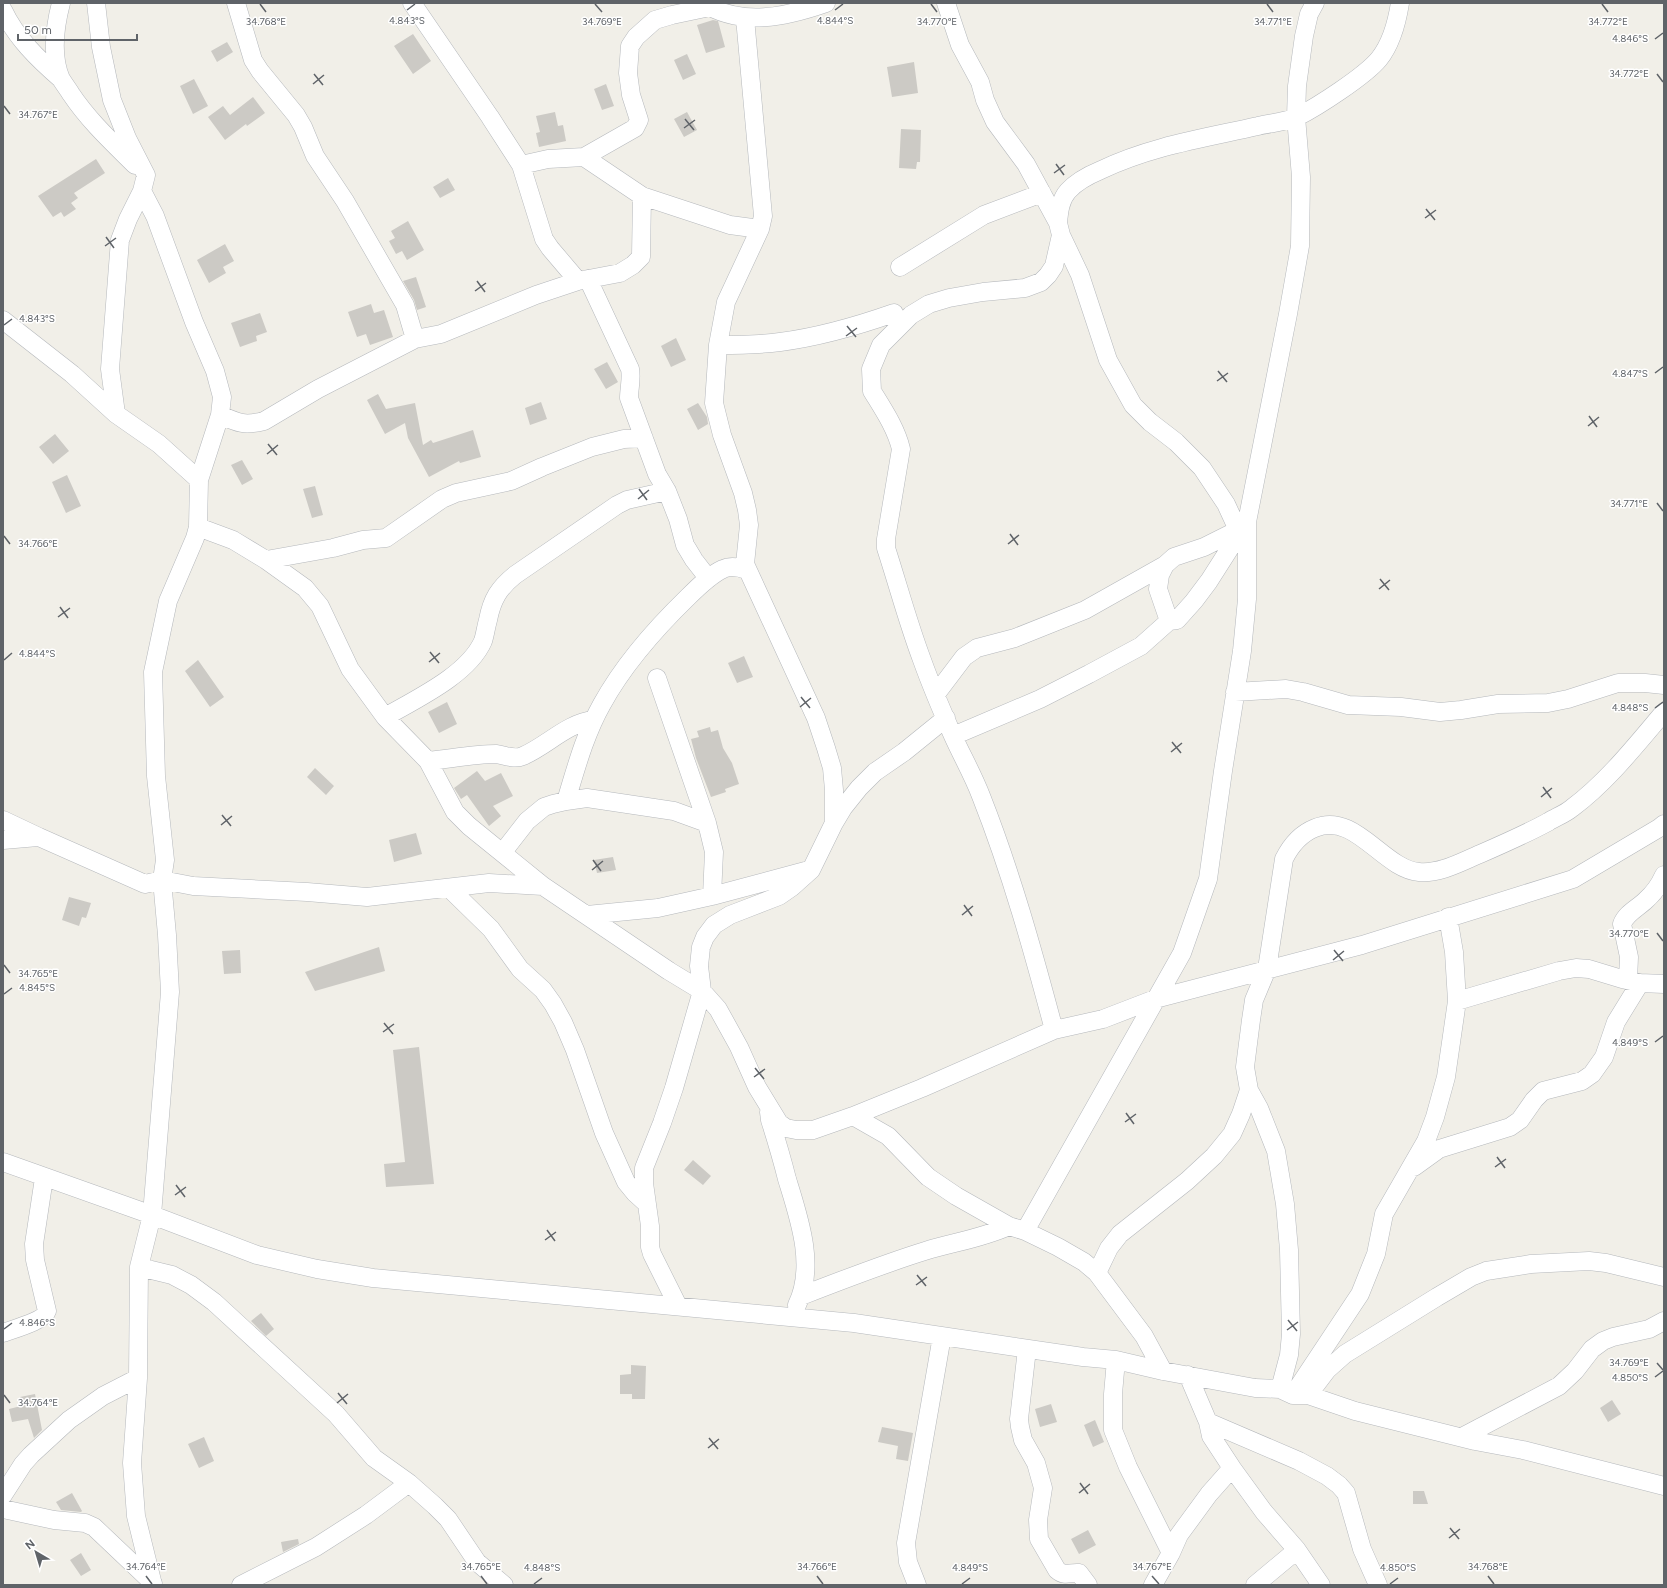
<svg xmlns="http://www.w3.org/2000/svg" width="1667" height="1588" viewBox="0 0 1667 1588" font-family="Figtree,sans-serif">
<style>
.building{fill:#cccac5}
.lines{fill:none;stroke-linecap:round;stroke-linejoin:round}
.street-casing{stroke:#b5b8bc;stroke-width:19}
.street{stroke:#fff;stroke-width:18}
.ticks{fill:none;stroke:#5f6368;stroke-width:1.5}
.ticks-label{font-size:10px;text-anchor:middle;fill:#5f6368;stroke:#fff;stroke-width:3;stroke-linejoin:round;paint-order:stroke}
</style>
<rect width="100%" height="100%" fill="#f1efe8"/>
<path class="building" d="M713 20 718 21 725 47 706 53 697 25Z
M413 34 431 61 413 74 394 46Z
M227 42 233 52 217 62 211 51Z
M687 54 696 74 683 80 674 60Z
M914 62 918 93 892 97 887 67Z
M194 79 208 106 193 114 180 86Z
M606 84 614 106 602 110 594 89Z
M253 97 265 113 247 126 246 124 225 140 208 117 223 106 230 115Z
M555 112 558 126 563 125 566 141 539 147 536 133 540 132 536 116Z
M687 112 697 130 684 137 674 119Z
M901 129 921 130 920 162H917L916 169 899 168Z
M96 159 105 173 74 193 78 198 71 203 76 209 64 217 61 212 53 217 38 196Z
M448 178 455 190 440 198 433 187Z
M408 221 424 250 407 260 402 251 396 254 389 241 395 238 391 231Z
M225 244 234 261 223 267 226 273 209 283 197 260Z
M416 277 426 307 417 310 414 300 403 281Z
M371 304 374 313 384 310 393 337 370 345 366 334 357 337 348 312Z
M260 313 267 332 256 336 257 341 240 347 231 323Z
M676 338 686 360 671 367 661 346Z
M607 362 618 382 606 389 594 369Z
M378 394 386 409 415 403 423 445 431 440 433 443 473 430 481 457 460 463 459 461 429 477 408 438 405 423 385 434 367 400Z
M541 402 547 419 530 425 525 408Z
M698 403 707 417 708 424 698 430 687 409Z
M55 434 69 451 53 464 39 447Z
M242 460 253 479 242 485 231 465Z
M67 475 81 506 66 513 52 482Z
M315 486 323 515 312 518 303 489Z
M744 656 753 677 737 683 728 663Z
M198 660 224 697 210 707 185 671Z
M447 702 457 724 439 733 428 712Z
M710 727 711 732 718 730 723 748 732 763 739 784 725 789 726 792 711 797 696 758 691 739 699 737 697 731Z
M315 768 334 786 326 795 307 777Z
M477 771 485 781 501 773 513 796 493 806 501 816 489 826 467 795 461 799 454 788Z
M416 833 422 854 394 862 389 840Z
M613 857 616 870 597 873 594 860Z
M69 897 91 903 86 918 82 917 79 926 62 920Z
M379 947 385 971 315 991 305 972Z
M240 950 241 973 224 974 222 951Z
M419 1047 434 1184 386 1187 384 1164 405 1162 393 1050Z
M693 1160 711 1176 703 1185 684 1170Z
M261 1313 274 1329 266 1336 251 1321Z
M631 1365 646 1366 645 1399H632V1394H620V1375L631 1374Z
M35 1394 42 1430 34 1438 28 1419 12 1422 9 1409 21 1406 20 1397Z
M1612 1400 1621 1414 1608 1422 1600 1408Z
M1051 1404 1057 1422 1040 1427 1035 1409Z
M1095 1420 1104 1442 1093 1447 1084 1425Z
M882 1427 913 1433 908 1461 896 1459 898 1446 878 1442Z
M204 1437 214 1461 199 1468 188 1444Z
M1413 1491H1424L1428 1504H1413Z
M72 1493 82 1511 81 1512 61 1510 56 1502Z
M1088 1530 1096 1545 1079 1554 1071 1539Z
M298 1539 299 1544 283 1552 281 1542Z
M81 1553 91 1570 81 1576 70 1560Z"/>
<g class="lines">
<g class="street-casing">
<path id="street" d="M61 3C55 26 51 56 61 79 64 84 68 89 71 94 89 121 113 143 135 165
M96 3 101 47 112 100 127 138 146 175 142 191 155 216 194 322 215 371 222 397 220 415 199 480 198 527 195 538 168 601 153 672 156 776 165 860 162 880 167 935 170 992 152 1215 139 1267 138 1378 132 1463 136 1516 153 1585
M236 3 253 60 260 71 296 115 303 127 315 156 345 201 405 305 415 339
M412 3 490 117 521 165 544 239 550 248 578 281
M703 3C741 27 786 17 826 3
M946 3 960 45 980 82 985 100 995 122 1026 164 1058 223 1061 235 1054 266 1048 275 1041 282 1025 288 983 292 949 298 929 304 911 315 881 345 871 369 872 391C883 409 896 428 901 449L886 539V548C898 585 908 623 922 660 931 685 942 711 953 736 962 756 973 775 981 796 1011 872 1033 951 1054 1030
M3 10C16 38 39 60 61 79
M745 18 763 216 760 229 726 302 718 345 714 403 722 435 743 493 747 510 749 525 745 564 816 718 826 748 832 768 834 790V823
M584 157 635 128 639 120 631 95 628 73 630 46 636 37 655 20 672 15 710 7
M521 165 548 159 584 157 642 196 730 225 760 229
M1058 223C1059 212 1060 200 1068 191 1076 182 1089 175 1101 170 1151 146 1205 138 1258 126 1270 123 1285 122 1297 117 1317 107 1365 76 1379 59 1391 44 1397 22 1400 3
M1061 235 1080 275 1108 360 1133 405 1150 422 1176 442 1202 468 1226 504 1238 530
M900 267 984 215 1042 193
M588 279 630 369C632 378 629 389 629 398L657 474 667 491 678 519 685 545 694 560 708 578
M3 320 72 374 116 414 159 444 199 480
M718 345C739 345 759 345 780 342 819 337 857 326 894 313
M116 414 110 369 120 240 128 219 142 191
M220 415C238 423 244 426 264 421L318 389 415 339 441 334 536 295 578 281 620 273 633 265 641 257 642 196
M198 527 233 540 266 560 305 588 320 606 350 669 385 717 428 761 455 812 469 826 543 886 669 971 702 991 718 1009 739 1047 757 1087 779 1123 786 1128 796 1130H813L853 1116 888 1136 928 1177 956 1196 1009 1226 1025 1231 1058 1247 1084 1262 1097 1273 1144 1336 1163 1371
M266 560 333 548 363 540 386 538 442 499 456 493 511 481 542 467 592 447 624 439 644 438
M1169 621 1158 589 1160 575 1165 565 1174 557 1204 547 1238 530 1240 534
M657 678 707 823 714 852 712 896
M1235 692 1286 689 1303 692 1348 705 1401 707 1440 712 1461 710 1498 704 1548 703 1568 699 1618 683H1645L1664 685
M936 694 964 657 977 648 1015 638 1085 610 1165 565
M385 717C416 699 468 675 483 641 485 635 486 627 488 620 492 599 499 588 515 575L617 505 627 500 667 491
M953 736 1040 699 1089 674 1141 646 1169 621 1177 620 1194 601 1209 581 1246 523
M428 761C450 759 474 754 496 754 505 755 514 760 523 756 548 745 567 723 594 720
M566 801C576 768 585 734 602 704 624 664 655 629 688 597 698 587 710 575 723 569 731 565 739 567 747 570
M3 820 39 837 145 884 162 880 193 886 307 892 367 897 489 883 543 886
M3 840 38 837
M505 854 506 848 527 821 544 807 553 804 566 801 587 798 674 811 707 823
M449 888 491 929 520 969 543 990 553 1004 563 1022 575 1050 604 1133 626 1182 635 1193 646 1203
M587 915 658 908 712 896 809 870
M1628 980 1629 957 1622 924C1626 913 1638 908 1646 900 1654 893 1660 884 1664 875
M1457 1001 1559 971 1576 968 1589 969 1622 979 1640 983 1664 984
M1249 1090 1259 1108 1276 1151 1285 1204 1289 1250 1291 1334 1289 1355 1280 1389
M769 1112 770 1120C776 1139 782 1159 787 1179 799 1218 816 1266 797 1305
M853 1116 922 1088 1054 1030 1103 1019 1155 999 1362 945 1573 879 1659 828 1664 824
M3 1162 152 1215 257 1255 317 1269 373 1278 854 1323 1083 1357 1116 1360 1163 1371 1255 1388 1280 1389 1293 1395H1308L1355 1411 1475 1441 1523 1450 1664 1486
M1414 1167 1439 1149 1510 1127 1520 1120 1534 1100 1543 1091 1582 1081 1592 1074 1604 1057 1616 1022 1640 983
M1025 1231 1182 953 1208 879 1223 771 1242 651 1247 599V522L1288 314 1300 246 1301 177 1296 117 1297 86 1304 36 1309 14 1315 3
M139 1267 172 1275 191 1285 214 1302 336 1414 374 1458 409 1483 435 1506 448 1519 477 1562 504 1585
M1097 1273 1109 1248 1120 1234 1187 1181 1214 1156 1232 1134 1241 1114 1249 1090 1245 1067 1251 1020 1254 1000 1267 969 1284 859C1291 845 1300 834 1315 828 1355 811 1383 869 1419 872 1440 874 1461 862 1480 854 1503 844 1526 834 1548 822 1556 817 1565 814 1572 808 1607 782 1636 745 1664 712
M801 1296C842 1280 883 1264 925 1251 954 1242 980 1239 1009 1226
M678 1306 652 1254 650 1247V1226L644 1183V1168L662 1123 674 1088 702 991 699 966 701 947 705 937 714 925 730 915 779 896 792 887 811 870 834 823 843 808 859 788 875 772 904 752 946 718
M3 1333C13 1329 44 1321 47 1311L35 1260 34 1244 44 1178
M1027 1349 1019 1419 1020 1427 1023 1440 1036 1463 1043 1488 1038 1520 1039 1539 1057 1570C1065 1577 1070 1572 1079 1573L1088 1585
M1116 1360 1113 1394V1430L1128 1467 1171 1553
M1293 1395 1360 1294 1376 1254 1384 1214 1426 1141 1435 1117 1446 1077 1457 1001 1454 952 1448 917
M1308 1395 1327 1370 1345 1354 1437 1297 1471 1277 1486 1271 1531 1264 1589 1261 1606 1263 1664 1277
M1208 1422 1299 1461 1327 1476 1339 1485 1346 1493 1362 1549 1378 1585
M1462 1437 1559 1386 1575 1371 1592 1349 1603 1341 1613 1337 1649 1329 1664 1321
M1232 1468 1264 1512 1297 1550 1321 1585
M3 1495 23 1464 31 1455 69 1420 103 1396 138 1378
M3 1509 54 1520 85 1523 94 1527 153 1583
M241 1585 316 1547 366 1515 409 1483
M917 1585 908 1562 906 1543 942 1336
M1153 1585 1171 1553 1179 1535 1209 1494 1232 1468 1211 1436 1208 1422 1188 1375
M1255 1585 1297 1550"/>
</g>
<use href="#street" class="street"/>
</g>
<path class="ticks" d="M260 4 266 12M595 4 602 12M931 4 937 12M1267 4 1273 12M1602 4 1608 12M407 10 415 4M835 10 843 4M1655 39 1663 33M314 74 323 85M1657 74 1663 82M313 84 324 75M4 106 10 114M685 119 694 130M684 128 695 120M1056 164 1064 175M1054 173 1065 165M1426 209 1435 220M1425 218 1436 210M106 237 114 248M105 246 116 238M477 281 485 292M475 291 486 283M4 325 12 319M847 326 856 337M846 336 857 328M1218 371 1227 382M1655 373 1663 367M1217 381 1228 373M1589 416 1597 427M1588 426 1599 417M268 444 277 455M267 454 278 445M639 489 647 500M638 499 649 490M1657 503 1663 511M1010 534 1018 545M4 536 10 544M1008 544 1019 535M1380 579 1389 590M1379 589 1390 580M60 607 68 618M58 617 70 608M430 652 439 663M4 660 12 653M429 662 440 653M801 697 810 708M800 707 811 698M1655 708 1663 702M1172 742 1181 753M1171 752 1182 743M1543 787 1551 798M1541 797 1552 788M222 815 231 826M221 825 232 816M593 860 601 871M592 870 603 861M964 905 972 916M962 915 973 906M1657 933 1663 941M1334 950 1343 961M1333 960 1344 951M4 965 10 973M4 994 12 988M384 1023 393 1034M383 1032 394 1024M1655 1042 1663 1036M755 1068 764 1079M754 1077 765 1069M1126 1113 1134 1124M1125 1122 1136 1114M1497 1157 1505 1168M1495 1167 1506 1159M176 1185 185 1197M175 1195 186 1187M547 1230 555 1241M545 1240 556 1232M917 1275 926 1286M916 1285 927 1277M1288 1320 1297 1331M4 1329 12 1323M1287 1330 1298 1322M1657 1363 1663 1370M1655 1377 1663 1371M338 1393 347 1404M4 1395 10 1403M337 1403 348 1394M709 1438 718 1449M708 1448 719 1439M1080 1483 1088 1494M1079 1493 1090 1484M1450 1528 1459 1539M1449 1538 1460 1529M146 1576 152 1584M481 1576 487 1584M817 1576 823 1584M1152 1576 1159 1584M1488 1576 1494 1584M534 1584 542 1578M962 1584 970 1578M1390 1584 1398 1578"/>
<g class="ticks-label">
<text x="407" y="24">4.843°S</text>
<text x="835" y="24">4.844°S</text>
<text x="266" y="25">34.768°E</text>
<text x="602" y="25">34.769°E</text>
<text x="937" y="25">34.770°E</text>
<text x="1273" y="25">34.771°E</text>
<text x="1608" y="25">34.772°E</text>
<text x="1630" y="42">4.846°S</text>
<text x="1629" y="77">34.772°E</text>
<text x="38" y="118">34.767°E</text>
<text x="37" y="322">4.843°S</text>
<text x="1630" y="377">4.847°S</text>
<text x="1629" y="507">34.771°E</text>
<text x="38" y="547">34.766°E</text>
<text x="37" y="657">4.844°S</text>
<text x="1630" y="711">4.848°S</text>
<text x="1629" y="937">34.770°E</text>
<text x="38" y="977">34.765°E</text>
<text x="37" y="991">4.845°S</text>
<text x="1630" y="1046">4.849°S</text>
<text x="37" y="1326">4.846°S</text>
<text x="1629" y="1366">34.769°E</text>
<text x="1630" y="1381">4.850°S</text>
<text x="38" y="1406">34.764°E</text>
<text x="146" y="1570">34.764°E</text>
<text x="481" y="1570">34.765°E</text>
<text x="817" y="1570">34.766°E</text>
<text x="1152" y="1570">34.767°E</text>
<text x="1488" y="1570">34.768°E</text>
<text x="542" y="1571">4.848°S</text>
<text x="970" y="1571">4.849°S</text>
<text x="1398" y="1571">4.850°S</text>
</g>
<rect width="1667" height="1588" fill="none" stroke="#5f6368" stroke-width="8"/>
<g transform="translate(36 1552) rotate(322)" stroke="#ffffff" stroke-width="3" paint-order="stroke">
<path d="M0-3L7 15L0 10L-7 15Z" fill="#5f6368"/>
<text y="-6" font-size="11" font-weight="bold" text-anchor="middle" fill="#5f6368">N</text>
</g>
<path d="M18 34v6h119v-6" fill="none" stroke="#5f6368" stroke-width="2"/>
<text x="24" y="34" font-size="12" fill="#5f6368" stroke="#ffffff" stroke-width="3" paint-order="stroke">50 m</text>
</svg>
